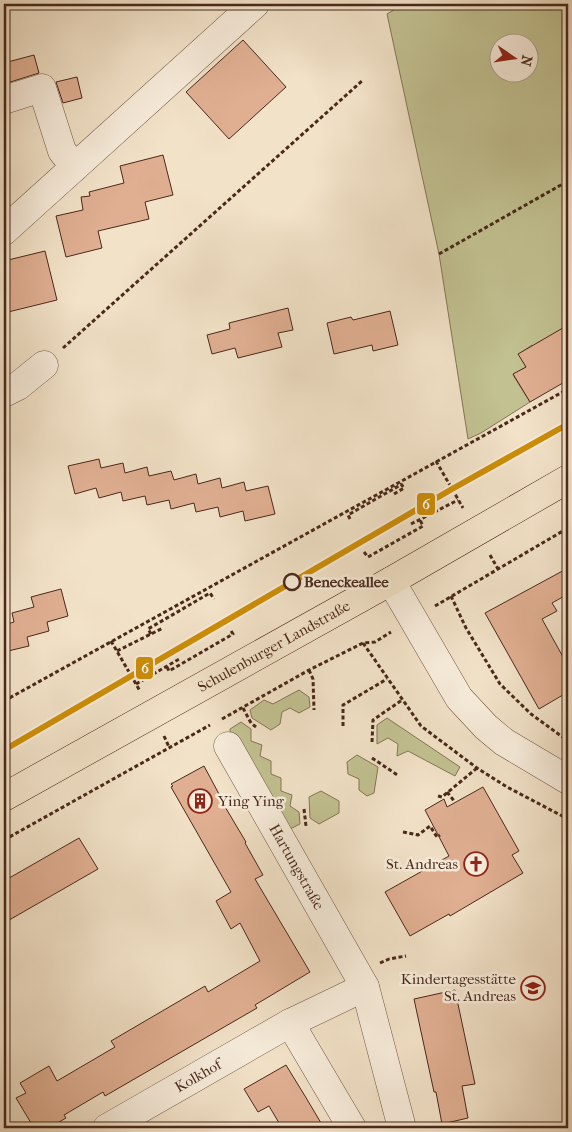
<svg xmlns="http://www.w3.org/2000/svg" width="572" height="1132" viewBox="0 0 572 1132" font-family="'IM FELL French Canon',serif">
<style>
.green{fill:#c2c191;stroke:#867556;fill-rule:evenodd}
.building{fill:#e0af92;stroke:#49291a}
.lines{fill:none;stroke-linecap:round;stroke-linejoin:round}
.minor-casing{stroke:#735746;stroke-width:29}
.major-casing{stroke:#49291a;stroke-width:29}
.path{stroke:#49291a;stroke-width:3;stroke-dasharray:4 2.5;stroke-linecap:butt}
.minor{stroke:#f7ecdb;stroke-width:28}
.major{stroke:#f2e2c8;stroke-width:28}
.tram-1-casing{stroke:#f7ecdb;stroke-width:10}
.tram-1{stroke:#cd8e06;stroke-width:6}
.stop-dot{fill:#f7ecdb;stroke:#49291a;stroke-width:2.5}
.labels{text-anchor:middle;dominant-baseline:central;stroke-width:5;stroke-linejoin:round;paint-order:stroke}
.stop-label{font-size:15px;font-weight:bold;fill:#49291a;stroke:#f7ecdb;text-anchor:start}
.street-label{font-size:15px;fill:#49291a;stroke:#f7ecdb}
.poi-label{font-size:15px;fill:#49291a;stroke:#f7ecdb;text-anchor:end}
.line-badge{stroke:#f7ecdb;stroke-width:2}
.badge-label{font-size:14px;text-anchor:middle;font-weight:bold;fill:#fff}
</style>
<rect width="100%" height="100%" fill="#f2e2c8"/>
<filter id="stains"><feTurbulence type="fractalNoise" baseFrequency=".004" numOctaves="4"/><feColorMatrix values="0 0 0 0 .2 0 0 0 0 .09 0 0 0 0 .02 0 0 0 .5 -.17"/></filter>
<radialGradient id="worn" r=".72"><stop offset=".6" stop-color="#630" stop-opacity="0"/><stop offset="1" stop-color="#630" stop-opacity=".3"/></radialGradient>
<path class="green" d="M404 4H568V325L555 333 541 359 532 345 519 354 526 367 513 375 530 402 481 433 468 439 439 254 387 14ZM500 42H530V72H500Z
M299 690 309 697 310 707 299 713 290 708 282 712 280 724 271 730 252 718 250 710 264 700 273 704Z
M387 718 460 767 455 776 408 751 397 756 398 744 388 738 377 744V725Z
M241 722 251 729V741L262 745 260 756 271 761V774L281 778V791L292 795 290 806 299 812 300 824 290 829 231 742 230 729Z
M357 755 378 767 374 793 367 796 359 790V779L348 774 347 762Z
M321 791 339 801V813L319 824 310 818 309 797Z"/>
<path class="building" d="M243 40 286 87 229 139 186 92Z
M34 55 39 73 4 84V63Z
M77 77 82 98 63 103 56 82Z
M163 155 173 195 145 202 149 219 98 231 102 248 66 257 56 216 83 210 81 197 90 196 89 192 124 183 120 166Z
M45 251 57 300 4 313V261Z
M288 308 293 330 278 333 282 347 238 358 235 348 212 354 207 335 230 329 229 323Z
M390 311 398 345 373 351 372 345 334 354 327 323 351 317 353 320Z
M568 325V380L530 402 513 374 526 367 518 354Z
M99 459 101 468 123 463 125 473 147 467 149 476 171 471 174 480 196 474 198 484 220 478 222 488 244 482 246 491 268 486 275 514 245 521 243 511 220 517 218 507 196 512 194 503 171 509 169 500 147 505 145 496 123 501 121 492 99 498 96 488 75 494 68 466Z
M568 568V594L552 603 557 611 542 619 568 666V692L539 709 485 613Z
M61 589 68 616 47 622 49 631 27 637 29 646 4 652V625L14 622 12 613 34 607 31 597Z
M204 766 219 794 218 795 246 842 245 843 263 875 255 879 310 972 255 1005 257 1008 105 1096 103 1092 64 1115 66 1118 49 1128H34L16 1098 26 1093 20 1083 49 1066 57 1081 115 1047 111 1041 205 986 208 992 260 961 240 923 231 929 216 901 231 892 171 787 173 786 171 784Z
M483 787 519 851 512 855 523 873 450 916 449 914 410 936 385 892 449 856 425 810 444 799 447 807Z
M79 838 98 869 4 923V881Z
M455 990 475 1084 462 1086 468 1118 442 1124 436 1092H434L414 999Z
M286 1065 305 1096 324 1128H282L269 1106 258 1112 244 1089Z"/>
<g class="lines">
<g class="minor-casing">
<g id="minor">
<path d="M4 100 42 88 62 151 75 167"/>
<path d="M4 231 255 4"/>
<path d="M4 393 18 386 44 365"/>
<path d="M391 581 459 698 486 727 504 742 568 780"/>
<path id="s1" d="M228 746 365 987"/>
<path id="s2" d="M107 1128 290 1023"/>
<path d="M352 1128 290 1023 365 987 402 1128"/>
</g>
</g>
<g class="major-casing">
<g id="major">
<path id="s3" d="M4 797 391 581 568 479"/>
</g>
</g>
<path class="path" d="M564 4 568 26
M439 254 568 181
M63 348 362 81
M436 461 463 508
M394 494 404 488 401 484
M350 519 348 515 402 484
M411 524 458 500
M364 552 368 557 423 526 420 520
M490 555 498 569
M451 596 466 628 500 684 531 714 568 741
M435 606 568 528
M151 634 148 629 210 593 214 599
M111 641 140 691
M363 643 421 726 477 768 507 787 568 819
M117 651 163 628
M167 667 169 671 233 634 230 629
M309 670 313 679 314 710
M136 684 181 658
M4 701 568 389
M243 708 251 723 256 727
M222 719 309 670 363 643 375 642 391 632
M343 726V705L387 679
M164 736 169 747
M372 742 373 720 402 700
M372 758 399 776
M447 792 455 802
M438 796 442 797 477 768
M304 809 306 826
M403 832 418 835 430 826 437 837 440 835
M563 835 568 837
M4 840 210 725
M380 963 389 959 406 956"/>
<use href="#minor" class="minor"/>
<use href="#major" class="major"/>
<g class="tram-1-casing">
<path id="tram-1" d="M4 750 452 489 568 424"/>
</g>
<use href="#tram-1" class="tram-1"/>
</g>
<defs>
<g id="building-ring" transform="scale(1.25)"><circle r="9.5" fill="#f7ecdb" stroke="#8f2418" stroke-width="1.5"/><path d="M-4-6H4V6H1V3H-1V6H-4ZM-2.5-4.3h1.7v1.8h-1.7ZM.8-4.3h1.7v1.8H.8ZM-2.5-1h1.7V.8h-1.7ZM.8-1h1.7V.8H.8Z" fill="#8f2418"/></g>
<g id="church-ring" transform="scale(1.25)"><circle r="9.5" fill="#f7ecdb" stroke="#8f2418" stroke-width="1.5"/><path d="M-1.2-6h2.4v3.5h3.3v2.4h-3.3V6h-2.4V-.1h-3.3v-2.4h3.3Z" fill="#8f2418"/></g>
<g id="school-ring" transform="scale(1.25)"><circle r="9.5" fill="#f7ecdb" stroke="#8f2418" stroke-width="1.5"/><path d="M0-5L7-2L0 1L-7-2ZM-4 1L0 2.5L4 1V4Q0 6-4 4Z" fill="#8f2418"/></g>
</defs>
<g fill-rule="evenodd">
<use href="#building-ring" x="200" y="801"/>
<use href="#church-ring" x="476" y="864"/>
<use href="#school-ring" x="533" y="988"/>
</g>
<circle class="stop-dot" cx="292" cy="582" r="8"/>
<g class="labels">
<g class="stop-label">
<text x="304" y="582">Beneckeallee</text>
</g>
<g class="street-label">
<text stroke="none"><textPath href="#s3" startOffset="309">Schulenburger Landstraße</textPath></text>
<text stroke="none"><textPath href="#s1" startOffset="139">Hartungstraße</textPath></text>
<text stroke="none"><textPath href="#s2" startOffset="105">Kolkhof</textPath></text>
</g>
<g class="poi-label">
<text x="218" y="801" text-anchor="start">Ying Ying</text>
<text x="458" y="864">St. Andreas</text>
<text x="516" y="979">Kindertagesstätte<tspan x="516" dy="17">St. Andreas</tspan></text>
</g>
</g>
<g class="line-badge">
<rect x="416" y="492" width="20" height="24" rx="5" fill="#cd8e06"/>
<rect x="135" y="656" width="19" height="24" rx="5" fill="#cd8e06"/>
</g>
<g class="badge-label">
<text x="426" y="509">6</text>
<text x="145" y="673">6</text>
</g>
<rect width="572" height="1132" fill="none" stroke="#f2e2c8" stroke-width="20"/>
<rect x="5" y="5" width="562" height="1122" fill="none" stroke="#49291a" stroke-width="2.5"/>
<rect x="10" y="10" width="552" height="1112" fill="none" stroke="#49291a"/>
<g transform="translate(514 58) rotate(103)"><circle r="24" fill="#f7ecdb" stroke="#b19e8e"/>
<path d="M0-4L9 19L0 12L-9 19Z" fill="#8f2418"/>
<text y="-8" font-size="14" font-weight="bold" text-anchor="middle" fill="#49291a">N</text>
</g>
<rect width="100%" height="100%" filter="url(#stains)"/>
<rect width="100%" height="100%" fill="url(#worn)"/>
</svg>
